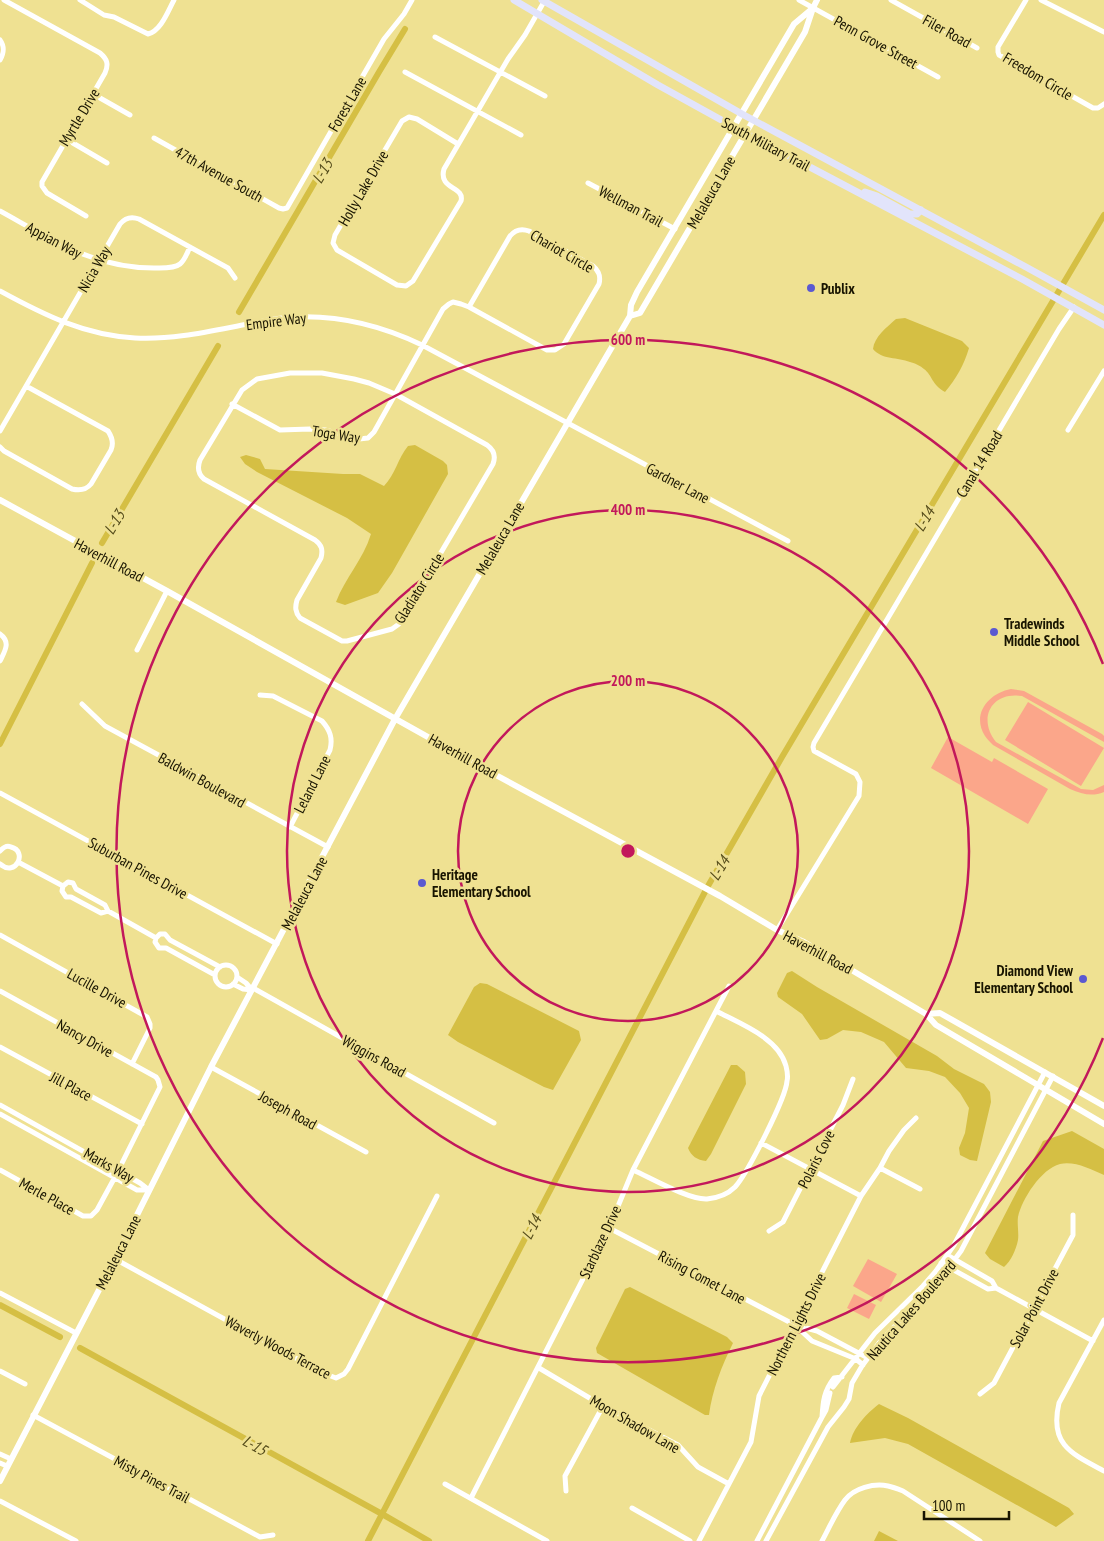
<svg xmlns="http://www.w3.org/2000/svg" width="1104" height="1541" viewBox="0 0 1104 1541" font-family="'PT Sans Narrow',sans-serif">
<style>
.grass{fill:#fba68a}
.water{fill:#d5bf44}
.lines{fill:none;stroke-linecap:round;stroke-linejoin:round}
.canal{stroke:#d5bf44;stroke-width:6}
.minor{stroke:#fff;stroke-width:5}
.tertiary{stroke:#fff;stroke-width:6}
.secondary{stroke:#e2e4fb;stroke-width:7}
.ring{fill:none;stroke:#c2185b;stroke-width:2.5}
.poi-dot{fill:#5b59d1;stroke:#efe192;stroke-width:2}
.labels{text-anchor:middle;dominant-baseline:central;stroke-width:5;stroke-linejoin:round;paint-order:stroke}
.street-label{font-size:15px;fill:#181400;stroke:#efe192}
.poi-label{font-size:15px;font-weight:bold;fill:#181400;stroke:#efe192;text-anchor:start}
.water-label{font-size:16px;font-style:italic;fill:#544b1a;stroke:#efe192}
.centre{fill:#c2185b;stroke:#efe192;stroke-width:2.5}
.ring-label{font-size:15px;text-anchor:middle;font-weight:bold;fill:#c2185b;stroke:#efe192;stroke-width:5;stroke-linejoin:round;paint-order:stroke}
</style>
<rect width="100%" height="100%" fill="#efe192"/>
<path class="grass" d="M1011 689 1024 691 1102 734 1104 736V742L1022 696C992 691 977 718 996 742L1081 789 1093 790 1104 785V792C1092 797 1082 794 1070 789L993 745C990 742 987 739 985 736 971 714 989 693 1011 689Z
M1028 702 1104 748 1081 786 1005 740Z
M948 737 992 762 994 758 1048 789 1028 824 931 768Z
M868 1259 897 1274 881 1302 853 1286Z
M854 1294 876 1305 869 1319 847 1308Z"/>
<path class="water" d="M905 318 962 341 969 348C964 365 956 379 945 392 931 384 933 376 924 369 921 366 914 363 910 362 898 357 882 360 873 349 874 337 887 327 896 319Z
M415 445 443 461 447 465 448 474 392 573 378 593 345 605 336 602C345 578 363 560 371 534L347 518 257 472 245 464 240 457 246 455 260 459 265 469 343 474H360L384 486C395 475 398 458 408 446Z
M792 971 817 987 937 1056 954 1069 984 1084 990 1092 991 1102 977 1161 970 1160 960 1155 959 1148 965 1133 969 1108 960 1093 945 1077 929 1071 906 1068 884 1042 861 1032 843 1030 827 1039 820 1040 802 1014 778 997 777 993 787 973Z
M480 983 487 984 579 1031 581 1040 553 1090 544 1087 458 1042 448 1035 474 987Z
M731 1065H737L745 1072 746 1084 711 1154 706 1161C697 1160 691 1156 688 1148Z
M1072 1131 1104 1149V1175C1090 1169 1075 1161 1060 1164 1041 1169 1022 1199 1018 1217 1017 1224 1019 1233 1018 1240 1016 1250 1011 1261 1004 1267L990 1259 985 1253 1043 1141Z
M630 1287 727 1337 733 1343C722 1365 712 1391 709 1415H705L597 1353 596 1348 625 1289Z
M879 1404 908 1418 1069 1508 1074 1514 1056 1527 908 1444 885 1438 850 1443C853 1428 867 1413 879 1404Z
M879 1531 898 1541H874Z"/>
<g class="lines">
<path class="canal" d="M239 312 379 72 405 29
M102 543 218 346
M0 744 92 563
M0 1305 60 1337
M80 1348 382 1514 429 1541
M368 1541 708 886 782 757 1104 215"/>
<path class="minor" d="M4 0 100 53C107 59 109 64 105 73L42 182V186L47 193 86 216
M80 0 104 15 114 17 148 34C161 31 168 11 174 0
M799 0 938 77
M891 0 977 48
M1026 0 998 47V52L999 55 1093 108H1098L1104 104
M1041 0 1104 32
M435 37 545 96
M0 40C5 47 4 53 0 60
M405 72 521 135
M93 94 130 115
M154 138 279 208 283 209 287 208 384 39 404 14 412 0
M66 139 107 163
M458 144 417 119 409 117 402 121 335 235 333 243 337 250 397 285 406 286 413 281 461 201C465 186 438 190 444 169L508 59 525 35 545 0
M588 183 675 229
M0 211C51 239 93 268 154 268 161 268 174 269 180 264 185 260 187 253 190 247
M0 291C44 315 84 335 135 338 174 340 211 331 248 324 259 322 271 319 282 318 331 313 378 324 422 345L788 541
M290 373H322L354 379 369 383 395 394 487 445C494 450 496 456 493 464L399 624 392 629 347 641H342L300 618C295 612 295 607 297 600L321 558C323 550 322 545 315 540L204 479C198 474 197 468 200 460L242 390 257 379Z
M232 404 280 430 310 429 325 430 359 439 368 438 374 432 443 309 449 304 453 302 461 304 469 307 547 350H555L564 344 599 284C601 276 599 271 593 266L529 231C521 228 515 230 510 236L469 307
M1068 430 1104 371
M0 431 120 224C125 218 131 216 139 219L228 268 235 278
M0 447 4 451 72 489C80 491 86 490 91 484L111 450C114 443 112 437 108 431L26 386
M0 634C11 642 5 651 0 661
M137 650 167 591
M260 695 273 696 322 721C330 730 333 738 330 750L290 827
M82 704 105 726 328 847
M0 793 277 944
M0 851C3 848 6 845 11 847 28 851 16 878 0 864
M18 862 63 886
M63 886 68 882 73 883 76 889 105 905 108 911 156 938
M63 886 62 891 66 897H71L101 913 108 911
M777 930 859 796 860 782 856 774 814 751 813 747 814 743 1059 329 1074 307
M0 935 147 1017 150 1024V1028L132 1064
M156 938 160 934H165L170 940 220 967
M156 938 155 942 159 948H166L215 975
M215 976a11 11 0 1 1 22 0a11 11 0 1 1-22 0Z
M233 984 243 989 252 990 246 983 237 977
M253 988 494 1123
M0 991 156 1077 158 1080 160 1087 115 1177 97 1210 91 1216H83L0 1170
M0 1047 142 1124
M211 1067 366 1152
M0 1105 140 1183 149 1190
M0 1114 137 1190H149
M761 1143 861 1196
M880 1168 920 1189
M633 1170C651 1178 689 1200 707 1199 717 1198 728 1194 735 1187 747 1174 786 1098 787 1081 788 1077 787 1070 786 1066 779 1038 739 1023 716 1011
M609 1228 795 1325 817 1331 868 1358
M769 1231 783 1222 843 1105 853 1079
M947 1255 992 1281 996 1288 1093 1341
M115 1259 323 1373 336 1378 344 1374 348 1369 437 1196
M941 1263 988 1289 996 1288
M0 1293 76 1333
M1104 1320 1059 1403C1049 1445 1072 1454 1104 1471
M797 1327 812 1341 856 1359 863 1365
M539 1368 603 1406 678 1445 698 1467 729 1484
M0 1371 25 1384
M833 1387 875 1333 923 1286 936 1271 954 1245 1045 1072
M980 1394 994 1383 1073 1235V1215
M33 1415 260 1537 273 1535
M822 1417C823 1401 824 1391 834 1378L842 1377
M0 1454 11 1459
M0 1463 7 1466
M445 1484 547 1541
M566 1491 565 1476 603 1406
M471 1498 609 1228 633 1170 729 986
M0 1501 76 1541
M632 1508 690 1541
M699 1541 751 1442 759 1396 795 1325 861 1196 880 1168 889 1151 904 1130 916 1118
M757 1541 821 1419 826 1410 830 1393
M766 1541 828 1427 844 1407 849 1399 852 1383 862 1366 879 1343 892 1329 935 1286 961 1251 1053 1076
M822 1541C829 1528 836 1512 845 1500 854 1488 874 1483 888 1486 893 1487 898 1489 903 1491L980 1541"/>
<path class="tertiary" d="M630 316 640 313 805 32 813 8 817 0
M0 500 167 591 494 774 720 896 777 930 804 942 926 1014 936 1025 1104 1124
M926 1014 940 1013 1104 1106
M0 1481 115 1259 211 1067 395 719 630 316 631 305 637 292 794 24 813 8"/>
<path class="secondary" d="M514 0 658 85 734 127 1022 279 1104 325
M542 0 742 114 1026 267 1104 310
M865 192 877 196 910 214H917L921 210"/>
</g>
<g class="ring">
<circle cx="628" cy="851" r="170"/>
<circle cx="628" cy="851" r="341"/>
<path d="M1103 1038A511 511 0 1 1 1103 664"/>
</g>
<g class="poi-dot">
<circle cx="811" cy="288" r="5"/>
<circle cx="994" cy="632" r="5"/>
<circle cx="422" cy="883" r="5"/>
<circle cx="1083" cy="979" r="5"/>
</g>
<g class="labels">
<g class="street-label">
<text transform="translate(947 31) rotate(29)">Filer Road</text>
<text transform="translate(876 42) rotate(29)">Penn Grove Street</text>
<text transform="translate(1038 76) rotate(31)">Freedom Circle</text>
<text transform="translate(347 104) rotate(-60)">Forest Lane</text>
<text transform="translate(79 117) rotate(-59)">Myrtle Drive</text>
<text transform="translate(766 144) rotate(28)">South Military Trail</text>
<text transform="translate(219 174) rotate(29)">47th Avenue South</text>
<text transform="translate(363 188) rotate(-60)">Holly Lake Drive</text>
<text transform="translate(711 192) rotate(-60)">Melaleuca Lane</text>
<text transform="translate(631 206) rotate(28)">Wellman Trail</text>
<text transform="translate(54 240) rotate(28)">Appian Way</text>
<text transform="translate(562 251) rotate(30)">Chariot Circle</text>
<text transform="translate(94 269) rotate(-60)">Nicia Way</text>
<text transform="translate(276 321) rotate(-7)">Empire Way</text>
<text transform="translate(336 434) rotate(9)">Toga Way</text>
<text transform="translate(979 464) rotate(-59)">Canal 14 Road</text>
<text transform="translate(678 483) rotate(28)">Gardner Lane</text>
<text transform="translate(500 538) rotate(-60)">Melaleuca Lane</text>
<text transform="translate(109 560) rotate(28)">Haverhill Road</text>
<text transform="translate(419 588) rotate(-58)">Gladiator Circle</text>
<text transform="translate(463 756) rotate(29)">Haverhill Road</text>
<text transform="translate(202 780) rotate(29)">Baldwin Boulevard</text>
<text transform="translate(312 784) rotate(-63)">Leland Lane</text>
<text transform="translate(138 868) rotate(29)">Suburban Pines Drive</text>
<text transform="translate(304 893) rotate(-62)">Melaleuca Lane</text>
<text transform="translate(818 952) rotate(28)">Haverhill Road</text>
<text transform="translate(97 988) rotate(29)">Lucille Drive</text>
<text transform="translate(85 1038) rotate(29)">Nancy Drive</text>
<text transform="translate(374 1056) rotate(29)">Wiggins Road</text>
<text transform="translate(71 1086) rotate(28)">Jill Place</text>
<text transform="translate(288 1110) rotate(29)">Joseph Road</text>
<text transform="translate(816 1159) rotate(-63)">Polaris Cove</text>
<text transform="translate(109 1165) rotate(29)">Marks Way</text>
<text transform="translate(47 1196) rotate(29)">Merle Place</text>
<text transform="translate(600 1242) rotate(-65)">Starblaze Drive</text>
<text transform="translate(118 1252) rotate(-63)">Melaleuca Lane</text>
<text transform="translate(702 1277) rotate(28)">Rising Comet Lane</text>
<text transform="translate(1034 1308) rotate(-62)">Solar Point Drive</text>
<text transform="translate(911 1310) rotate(-49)">Nautica Lakes Boulevard</text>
<text transform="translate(796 1324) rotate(-63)">Northern Lights Drive</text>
<text transform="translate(278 1347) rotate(28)">Waverly Woods Terrace</text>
<text transform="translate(635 1424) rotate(30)">Moon Shadow Lane</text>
<text transform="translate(152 1479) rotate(28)">Misty Pines Trail</text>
</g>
<g class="poi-label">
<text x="821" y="288">Publix</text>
<text x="1004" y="623">Tradewinds<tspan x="1004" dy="17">Middle School</tspan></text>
<text x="432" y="874">Heritage<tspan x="432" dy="17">Elementary School</tspan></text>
<text x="1073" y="970" text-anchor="end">Diamond View<tspan x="1073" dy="17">Elementary School</tspan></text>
</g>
<g class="water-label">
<text transform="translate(322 171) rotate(-60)">L-13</text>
<text transform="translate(924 519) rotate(-59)">L-14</text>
<text transform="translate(114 522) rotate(-59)">L-13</text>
<text transform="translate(719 868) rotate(-59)">L-14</text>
<text transform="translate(531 1227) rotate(-63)">L-14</text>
<text transform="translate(255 1445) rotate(29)">L-15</text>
</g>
</g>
<circle cx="628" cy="851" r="8" class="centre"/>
<g class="ring-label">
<text x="628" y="345">600 m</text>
<text x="628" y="515">400 m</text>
<text x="628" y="686">200 m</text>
</g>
<path d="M924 1511v8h85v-8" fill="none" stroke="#181400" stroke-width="2.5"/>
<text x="932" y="1511" font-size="15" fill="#181400" stroke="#efe192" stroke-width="4" paint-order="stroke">100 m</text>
</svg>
